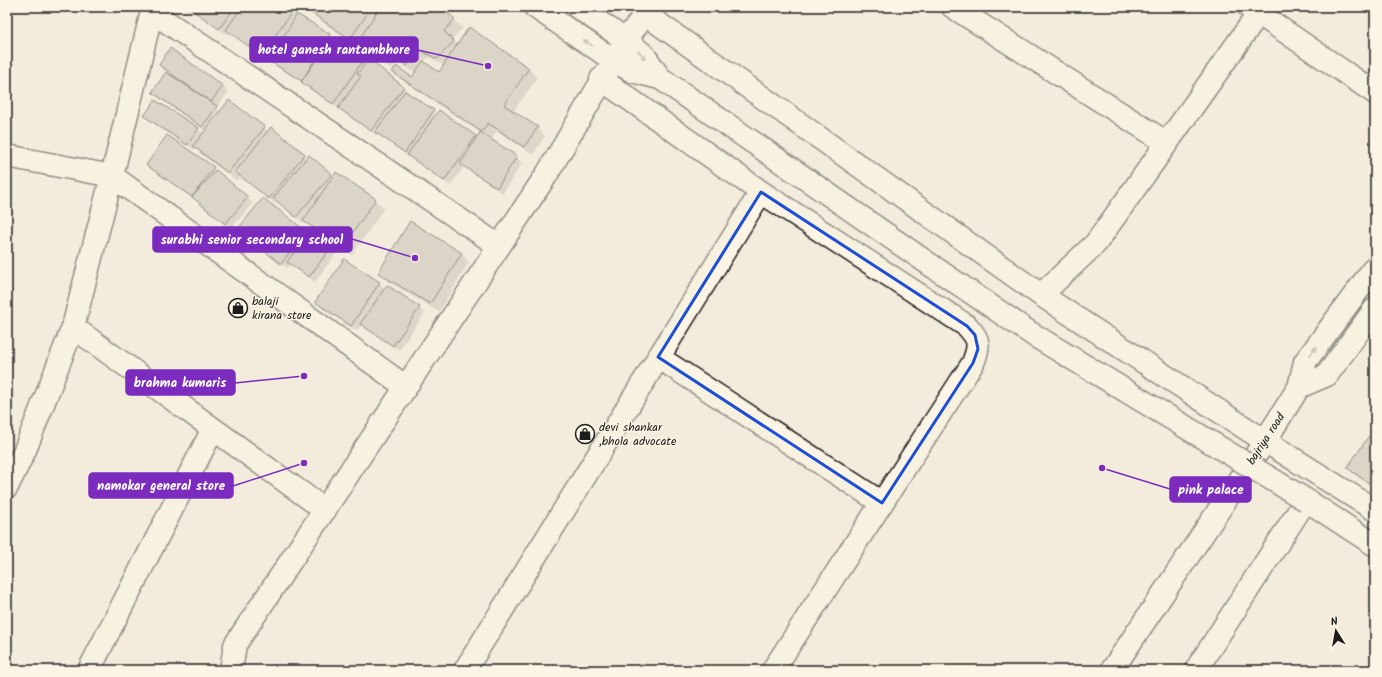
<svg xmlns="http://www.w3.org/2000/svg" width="1382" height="677" viewBox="0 0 1382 677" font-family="Kalam,sans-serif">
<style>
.shadow{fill:#0003;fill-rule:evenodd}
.building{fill:#beb9ae;stroke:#1c1c1c}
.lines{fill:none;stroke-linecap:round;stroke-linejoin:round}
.minor-casing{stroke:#1c1c1c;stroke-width:25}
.tertiary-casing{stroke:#1c1c1c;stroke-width:25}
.trunk-casing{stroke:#1c1c1c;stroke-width:25}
.minor{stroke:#fcf5e5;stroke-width:22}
.tertiary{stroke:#fcf5e5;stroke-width:22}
.trunk{stroke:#fcf5e5;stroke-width:22}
.trunk-bridge-casing{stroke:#1c1c1c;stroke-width:25;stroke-linecap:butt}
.trunk-bridge{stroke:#fcf5e5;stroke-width:22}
.oneway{fill:#97938b}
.marked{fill:none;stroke:#1d4ed8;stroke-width:3;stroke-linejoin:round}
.labels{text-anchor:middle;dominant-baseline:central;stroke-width:3;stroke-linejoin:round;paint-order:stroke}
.poi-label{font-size:12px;fill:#1c1c1c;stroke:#fcf5e5;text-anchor:start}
.street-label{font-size:12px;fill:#1c1c1c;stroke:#fcf5e5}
.leader{fill:none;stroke:#7b2cbf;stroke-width:1.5}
.callout-dot{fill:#7b2cbf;stroke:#fcf5e5;stroke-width:1.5}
.callout{fill:#7b2cbf;stroke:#7b2cbf;stroke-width:1.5}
.callout-label{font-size:13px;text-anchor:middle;font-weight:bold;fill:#fff}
</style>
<rect width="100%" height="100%" fill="#f3ecdd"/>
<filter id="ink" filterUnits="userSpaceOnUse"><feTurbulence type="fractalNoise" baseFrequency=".025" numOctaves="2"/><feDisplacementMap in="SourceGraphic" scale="8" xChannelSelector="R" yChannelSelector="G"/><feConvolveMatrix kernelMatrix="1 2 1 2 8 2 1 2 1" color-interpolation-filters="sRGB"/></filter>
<g filter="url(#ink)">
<path class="shadow" d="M189 7H292L300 14 298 16 329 35 335 40 403 87 409 93 408 94 437 115 477 139 481 133 402 80 394 72 412 79 415 74 399 62 390 69 360 44 358 47 302 7H451L445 13 463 28 452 39 458 45 469 29 529 69 537 78 513 112 537 128 545 136 533 155 497 131 491 140 517 157 522 163 503 193 464 167 450 186 378 134 377 136 345 113 340 108 339 109 308 88 302 82 276 66 270 60 278 48 276 47 267 60 228 31 225 34ZM429 57 444 66 439 73 424 63Z
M160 64 223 86 228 92 217 108 221 112 264 128 268 132 271 129 308 159 309 157 334 177 375 200 384 208 352 255 313 229 304 220 302 222 277 201 275 204 241 176 237 181 202 155 195 148 194 150 151 122 145 116 156 101 198 129 204 134 206 131 159 98 153 92 168 71Z
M147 165 213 168 253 203 231 229 199 203 153 170Z
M306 232 308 234 331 247 337 252 315 282 291 264 287 268 244 236Z
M461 253 469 262 439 312 387 281 379 273Z
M379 283 385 289 419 308 425 313 399 350 367 329 362 324 357 331 322 308 317 302Z
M1375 429V489L1359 478 1348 468Z"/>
<path class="building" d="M188 7H235L219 29Z
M242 7H294L295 8 261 55 226 30Z
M303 7H372L350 39Z
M380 7H440L455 19 444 31 454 41 437 59 420 50 407 66 390 54 381 62 357 43Z
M297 14 330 34 302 81 269 61Z
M469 27 529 68 504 105 538 127 524 147 488 123 482 132 392 72 396 66 412 77 423 61 439 72Z
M332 37 364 59 333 104 301 82Z
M170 48 223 86 211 102 159 65Z
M369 59 404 87 371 131 338 108 361 76 357 74Z
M166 72 217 106 202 127 152 92Z
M405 91 434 110 405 153 375 132Z
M155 100 199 128 187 145 144 116Z
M229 100 265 127 228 173 193 146Z
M439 110 476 136 444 181 407 155Z
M271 127 305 154 269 199 235 172Z
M480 132 517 156 497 188 460 164Z
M167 135 214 167 192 197 146 165Z
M309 155 332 174 296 217 273 198Z
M216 170 248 197 225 224 192 197Z
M336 172 376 199 343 247 303 221Z
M263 198 306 231 281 264 237 230Z
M410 221 462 253 430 304 378 273Z
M310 230 332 246 309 277 287 262Z
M344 259 380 282 351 326 315 302Z
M387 285 420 307 393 346 360 324Z
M1375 427V487L1347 468Z"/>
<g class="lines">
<g class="minor-casing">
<path id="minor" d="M153 7 112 176 406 387
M953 7 1167 143 1263 7
M1249 7 1375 93
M152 12 499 246
M645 14 1041 295 1265 441 1375 510
M626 40 650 7
M601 79 761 192 967 326C980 340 980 345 973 363L773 670
M7 156 112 176 73 327 25 450 7 487
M1041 295 1096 243 1167 143
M73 327 325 510
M658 357 882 503
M1299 387 1327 375 1375 309
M89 670 213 429
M465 670 761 192
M1112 670 1265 441 1299 387 1305 362 1375 267"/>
</g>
<g class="tertiary-casing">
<path id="tertiary" d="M231 670 235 645 547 174 626 40"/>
</g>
<g class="trunk-casing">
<path id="trunk" d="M535 7 613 60 632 71 660 78
M577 7 626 40 644 55 660 78 932 266
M1196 670 1306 500 1375 545"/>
</g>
<use href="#minor" class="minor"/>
<use href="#tertiary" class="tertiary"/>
<use href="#trunk" class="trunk"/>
<g class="trunk-bridge-casing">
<path id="trunk-bridge" d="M932 266 1032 334 1306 500"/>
</g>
<use href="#trunk-bridge" class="trunk-bridge"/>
</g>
<defs><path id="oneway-solid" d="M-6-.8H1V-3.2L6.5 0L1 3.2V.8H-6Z"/></defs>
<g class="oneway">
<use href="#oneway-solid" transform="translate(588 43) rotate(-146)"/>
<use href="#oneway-solid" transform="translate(642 55) rotate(46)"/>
<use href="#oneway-solid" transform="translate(1313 351) rotate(-54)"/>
</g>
</g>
<path d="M0 0H1382V677H0ZM761 192 967 326 975 335 978 349 973 363 882 503 658 357Z" fill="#f3ecdd" fill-opacity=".55" fill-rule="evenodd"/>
<path class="marked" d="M761 192 967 326 975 335 978 349 973 363 882 503 658 357Z"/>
<defs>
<g id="shop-ring" transform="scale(1)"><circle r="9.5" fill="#fcf5e5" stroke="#1c1c1c" stroke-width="1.5"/><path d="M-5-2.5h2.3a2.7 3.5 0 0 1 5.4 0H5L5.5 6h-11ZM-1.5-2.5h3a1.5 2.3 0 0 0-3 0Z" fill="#1c1c1c"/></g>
</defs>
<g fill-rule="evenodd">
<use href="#shop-ring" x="238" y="308"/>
<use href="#shop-ring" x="585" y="434"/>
</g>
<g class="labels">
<g class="poi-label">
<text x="252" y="301">balaji<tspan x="252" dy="14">kirana store</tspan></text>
<text x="599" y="427">devi shankar<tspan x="599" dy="14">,bhola advocate</tspan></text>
</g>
<g class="street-label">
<text transform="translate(1266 439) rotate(-57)">bajriya road</text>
</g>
</g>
<path class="leader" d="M488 66L418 50M415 258L352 239M304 376L235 383M304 463L233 486M1102 468L1170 489"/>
<g class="callout-dot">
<circle cx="488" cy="66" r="4"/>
<circle cx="415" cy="258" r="4"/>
<circle cx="304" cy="376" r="4"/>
<circle cx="304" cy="463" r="4"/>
<circle cx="1102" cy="468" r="4"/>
</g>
<g class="callout">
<rect x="250" y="37" width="168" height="25" rx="4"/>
<rect x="153" y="227" width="199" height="25" rx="4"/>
<rect x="126" y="370" width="109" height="25" rx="4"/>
<rect x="89" y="473" width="144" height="25" rx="4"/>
<rect x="1170" y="477" width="81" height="25" rx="4"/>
</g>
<g class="callout-label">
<text x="334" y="54">hotel ganesh rantambhore</text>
<text x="252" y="244">surabhi senior secondary school</text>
<text x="180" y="387">brahma kumaris</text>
<text x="161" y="490">namokar general store</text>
<text x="1211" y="494">pink palace</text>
</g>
<rect width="1382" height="677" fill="none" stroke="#fcf5e5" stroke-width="24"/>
<rect x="12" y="12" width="1358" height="653" fill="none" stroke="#1c1c1c" stroke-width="1.5" filter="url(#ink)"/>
<g transform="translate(1336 631) rotate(349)" stroke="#fcf5e5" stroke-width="3" paint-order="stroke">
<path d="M0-3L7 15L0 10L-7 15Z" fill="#1c1c1c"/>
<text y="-6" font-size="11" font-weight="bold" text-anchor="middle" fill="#1c1c1c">N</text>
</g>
</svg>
